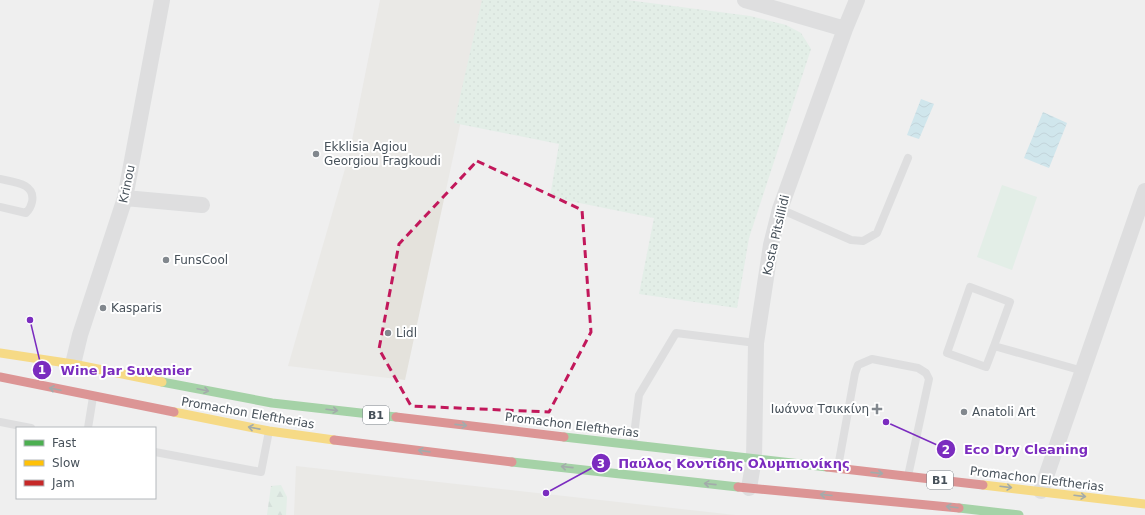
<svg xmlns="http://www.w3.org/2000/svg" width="1145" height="515" viewBox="0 0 1145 515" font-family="'DejaVu Sans',sans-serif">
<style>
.commercial{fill:#e4e2dc}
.grass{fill:url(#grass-dots)}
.forest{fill:url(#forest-firs)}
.garden{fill:#d4edde}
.water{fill:url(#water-waves)}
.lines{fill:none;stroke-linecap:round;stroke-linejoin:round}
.lane{stroke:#c9cbcd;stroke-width:8}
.street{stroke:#c9cbcd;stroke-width:16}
.fast{stroke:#4caf50;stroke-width:9}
.slow{stroke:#ffc107;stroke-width:9}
.jam{stroke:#c62828;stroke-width:9}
.oneway{stroke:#485a59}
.marked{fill:none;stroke:#c2185b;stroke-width:3;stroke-dasharray:8 5;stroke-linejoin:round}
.poi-dot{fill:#82888e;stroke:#fff;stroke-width:1.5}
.labels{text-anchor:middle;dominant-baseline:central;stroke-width:4;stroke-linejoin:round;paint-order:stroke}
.shield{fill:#fff;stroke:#7e858c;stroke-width:1}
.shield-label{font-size:11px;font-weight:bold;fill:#47515a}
.poi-label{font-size:12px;fill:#47515a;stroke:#fff;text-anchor:start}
.street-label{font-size:12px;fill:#47515a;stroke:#fff}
.leader{fill:none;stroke:#7b2cbf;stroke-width:1.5}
.callout-dot{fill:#7b2cbf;stroke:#fff;stroke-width:1.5}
.mark-label{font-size:12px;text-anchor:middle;font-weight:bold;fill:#fff}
.callout-label{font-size:13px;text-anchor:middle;font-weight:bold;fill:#7b2cbf;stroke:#fff;stroke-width:4;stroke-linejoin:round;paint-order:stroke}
</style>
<defs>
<pattern id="grass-dots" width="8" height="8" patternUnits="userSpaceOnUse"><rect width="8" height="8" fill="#d4edde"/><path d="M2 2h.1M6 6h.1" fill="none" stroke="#b7cdc1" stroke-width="1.8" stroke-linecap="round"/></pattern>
<pattern id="forest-firs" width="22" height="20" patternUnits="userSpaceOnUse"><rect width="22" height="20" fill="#d4edde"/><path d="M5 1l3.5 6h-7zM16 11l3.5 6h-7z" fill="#b7cdc1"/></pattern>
<pattern id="water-waves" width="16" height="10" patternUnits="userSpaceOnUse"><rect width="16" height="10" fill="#aadbe9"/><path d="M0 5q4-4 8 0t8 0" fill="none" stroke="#8cb4c0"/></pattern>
</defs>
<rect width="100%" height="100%" fill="#efefef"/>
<path class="commercial" d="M380 0H487L405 380 288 366 349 155Z
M296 466 735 515H294Z"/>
<path class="grass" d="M482 0H627L750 16 786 25 801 33 811 49 749 238 737 308 639 294 654 218 550 197 559 144 454 123Z"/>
<path class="forest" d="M281 485 287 497 286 515H267L271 486Z"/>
<path class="garden" d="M1002 185 1037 197 1012 270 977 257Z"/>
<path class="water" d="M921 99 934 104 919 139 907 135Z
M1043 112 1067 123 1049 168 1024 158Z"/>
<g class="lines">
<path class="lane" d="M0 179C13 182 36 183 32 202 31 207 30 209 26 213L0 207
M780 209 851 240 863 241 877 233 908 158
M994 346 1010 302 970 287 947 353 986 367 994 346 1083 371
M0 422 31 428
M88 428 93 397
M633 443 639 395 676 333 756 343
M155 452 261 472 269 431
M838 467 855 373 858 365 872 359 918 368 926 373 929 379 908 476"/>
<path class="street" d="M745 0 845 29
M125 198 202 205
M73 364 80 335 125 198 162 0
M749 488 754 459 756 343 771 245 780 209 845 29 857 0
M1041 491 1145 191"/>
<path class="fast" d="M162 382 272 403 396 417
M564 437 827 467
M512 462 738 487
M959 508 1019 515"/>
<path class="slow" d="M0 353 73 364 162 382
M174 412 269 431 334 440
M983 485 1145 504"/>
<path class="jam" d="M0 377 174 412
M396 417 564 437
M334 440 512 462
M827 467 983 485
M738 487 959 508"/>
</g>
<defs><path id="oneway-shaft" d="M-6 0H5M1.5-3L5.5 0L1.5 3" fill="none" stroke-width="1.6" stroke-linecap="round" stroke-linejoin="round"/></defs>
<g class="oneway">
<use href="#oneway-shaft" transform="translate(55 389) rotate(-168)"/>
<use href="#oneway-shaft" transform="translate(203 390) rotate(12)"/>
<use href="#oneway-shaft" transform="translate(332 410) rotate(7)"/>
<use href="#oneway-shaft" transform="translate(461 425) rotate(6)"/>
<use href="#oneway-shaft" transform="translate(254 428) rotate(-169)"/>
<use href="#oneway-shaft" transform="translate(424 451) rotate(-172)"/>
<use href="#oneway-shaft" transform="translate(567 467) rotate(-174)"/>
<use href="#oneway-shaft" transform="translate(877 473) rotate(6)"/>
<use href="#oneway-shaft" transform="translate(710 484) rotate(-174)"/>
<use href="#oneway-shaft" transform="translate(1006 487) rotate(7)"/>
<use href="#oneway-shaft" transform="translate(826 495) rotate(-175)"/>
<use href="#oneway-shaft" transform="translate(1080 496) rotate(7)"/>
<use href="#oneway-shaft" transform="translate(952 507) rotate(-173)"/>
</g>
<path d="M0 0H1145V515H0ZM477 161 582 210 591 332 549 412 411 406 379 349 399 244Z" fill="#efefef" fill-opacity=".55" fill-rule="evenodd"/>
<path class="marked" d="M477 161 582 210 591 332 549 412 411 406 379 349 399 244Z"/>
<g class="poi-dot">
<circle cx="316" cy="154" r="4"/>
<circle cx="166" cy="260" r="4"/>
<circle cx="103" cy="308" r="4"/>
<circle cx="388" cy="333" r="4"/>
<path d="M875 403h4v4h4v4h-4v4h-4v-4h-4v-4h4z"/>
<circle cx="964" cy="412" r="4"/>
</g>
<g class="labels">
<g class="shield">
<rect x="363" y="406" width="26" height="18" rx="3"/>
<rect x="927" y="471" width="26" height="18" rx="3"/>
</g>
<g class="shield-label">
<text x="376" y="415">B1</text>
<text x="940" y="480">B1</text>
</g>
<g class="poi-label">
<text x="324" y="147">Ekklisia Agiou<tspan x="324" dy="14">Georgiou Fragkoudi</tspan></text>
<text x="174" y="260">FunsCool</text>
<text x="111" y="308">Kasparis</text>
<text x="396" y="333">Lidl</text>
<text x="869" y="409" text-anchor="end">Ιωάννα Τσικκίνη</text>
<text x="972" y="412">Anatoli Art</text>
</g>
<g class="street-label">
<text transform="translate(127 184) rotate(-78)">Krinou</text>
<text transform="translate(776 235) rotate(-77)">Kosta Pitsillidi</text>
<text transform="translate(248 413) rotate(10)">Promachon Eleftherias</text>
<text transform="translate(572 425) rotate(7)">Promachon Eleftherias</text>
<text transform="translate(1037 479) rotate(7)">Promachon Eleftherias</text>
</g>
</g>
<path class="leader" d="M30 320L42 370M886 422L946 449M546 493L601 463"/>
<g class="callout-dot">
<circle cx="30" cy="320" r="4"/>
<circle cx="886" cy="422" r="4"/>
<circle cx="546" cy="493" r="4"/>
<circle cx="42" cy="370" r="10"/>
<circle cx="946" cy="449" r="10"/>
<circle cx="601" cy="463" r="10"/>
</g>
<g class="mark-label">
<text x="42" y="374">1</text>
<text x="946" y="454">2</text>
<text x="601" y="468">3</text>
</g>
<g class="callout-label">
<text x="126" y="375">Wine Jar Suvenier</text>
<text x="1026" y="454">Eco Dry Cleaning</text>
<text x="734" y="468">Παύλος Κοντίδης Ολυμπιονίκης</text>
</g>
<rect x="16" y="427" width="140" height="72" fill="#ffffff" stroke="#b5b9bd"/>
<rect x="24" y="440" width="20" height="6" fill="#4caf50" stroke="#b5b9bd"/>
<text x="52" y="447" font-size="12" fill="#47515a">Fast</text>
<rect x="24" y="460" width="20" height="6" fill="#ffc107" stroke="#b5b9bd"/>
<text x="52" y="467" font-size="12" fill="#47515a">Slow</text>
<rect x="24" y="480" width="20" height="6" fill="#c62828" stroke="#b5b9bd"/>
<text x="52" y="487" font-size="12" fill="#47515a">Jam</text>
</svg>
